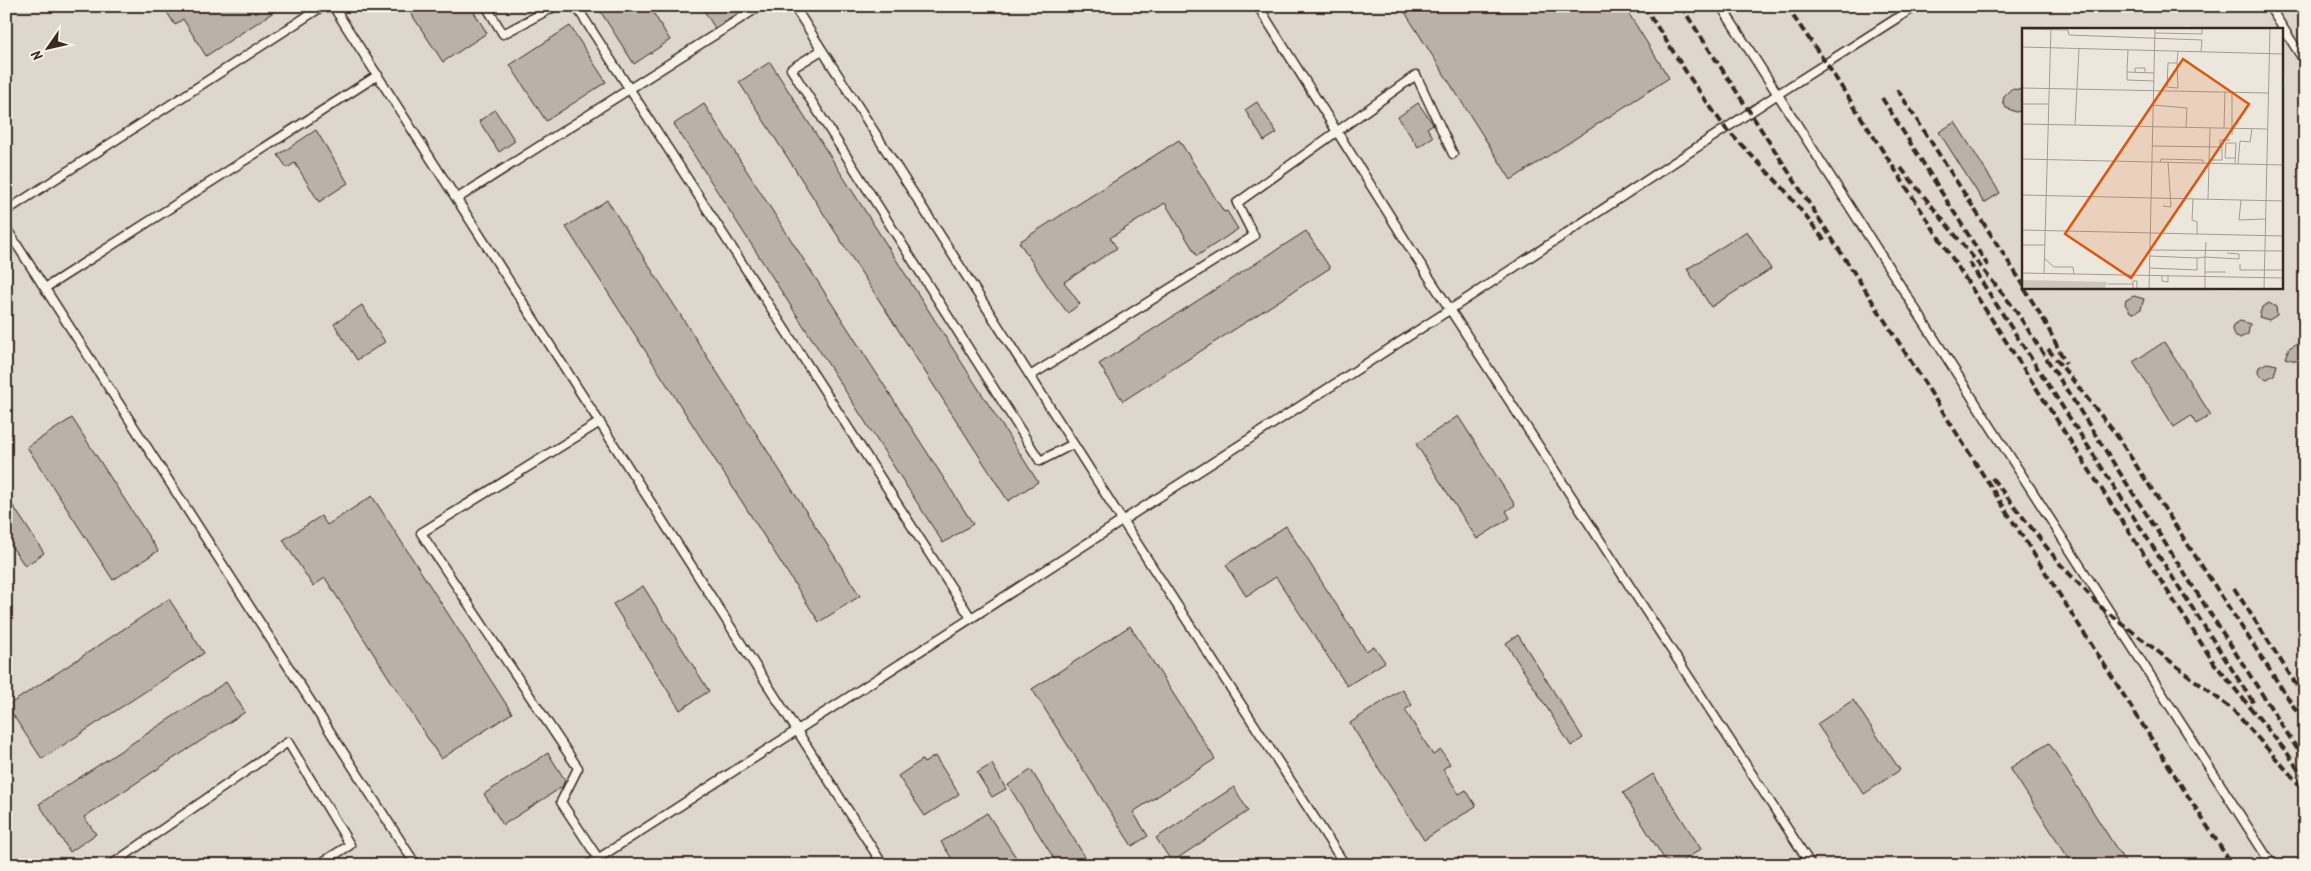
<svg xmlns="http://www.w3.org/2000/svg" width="2311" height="871" viewBox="0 0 2311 871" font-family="Kalam,sans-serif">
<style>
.built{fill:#ddd7cc;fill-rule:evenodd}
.building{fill:#bab2a7;stroke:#3b2a1e}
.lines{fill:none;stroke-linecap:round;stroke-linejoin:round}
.lane-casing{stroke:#3b2a1e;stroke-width:11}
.lane{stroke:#f7f3e8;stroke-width:8}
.rail{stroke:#3b2a1e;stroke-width:4;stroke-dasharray:8 4;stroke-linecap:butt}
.inset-road{fill:none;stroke:#a59b90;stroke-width:1}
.view{fill:#df570d;fill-opacity:0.15;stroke:#df570d;stroke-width:2.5}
.inset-edge{fill:none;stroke:#3b2a1e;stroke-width:2.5}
</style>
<rect width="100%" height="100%" fill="#ece7dc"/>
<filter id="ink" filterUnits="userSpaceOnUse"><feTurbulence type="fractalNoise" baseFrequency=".02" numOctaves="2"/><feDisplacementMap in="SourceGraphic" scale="10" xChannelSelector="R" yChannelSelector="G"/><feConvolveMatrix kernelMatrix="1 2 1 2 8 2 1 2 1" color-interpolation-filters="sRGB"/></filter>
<g filter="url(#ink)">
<path class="built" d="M6 6H2305V865H6ZM2024 29H2282V288H2024Z"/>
<path class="building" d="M163 6H283L206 56 183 19 175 25Z
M406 6H470L487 33 443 62Z
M597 6H649L670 40 634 64Z
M701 6H732L737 14 715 28Z
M1401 6H1624L1669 78 1511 180Z
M570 26 606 82 546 121 510 65Z
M770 62 1038 482 1008 501 739 82Z
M2011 89 2024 90V110L2016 112 2006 108 2003 102 2004 96Z
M1257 102 1277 133 1264 141 1245 110Z
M1418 103 1433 124 1427 128 1433 137 1418 147 1398 117Z
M704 104 973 524 943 543 674 124Z
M495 110 515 141 499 152 479 121Z
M1955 122 2000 193 1984 203 1939 132Z
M316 130 348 183 319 202 295 163 287 168 278 155Z
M1179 140 1224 212 1227 211 1238 229 1197 256 1165 203 1110 238 1117 248 1064 282 1080 304 1068 313 1051 291 1019 242Z
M607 200 860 596 819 622 566 227Z
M1306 231 1330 268 1123 401 1099 364Z
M1747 231 1771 269 1711 307 1687 269Z
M2134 296 2144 299 2141 309 2134 313 2130 312 2125 304 2126 300Z
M2269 303 2276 307 2277 315 2269 320 2259 317 2262 307Z
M362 305 385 342 357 360 334 324Z
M2240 321 2250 324 2248 334 2240 338 2236 337 2232 330 2233 325Z
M2164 342 2211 415 2196 424 2191 416 2174 427 2133 362Z
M2296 344 2303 348V357L2296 361 2285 358 2289 348Z
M2267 363 2277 365 2274 375 2267 379 2259 375 2258 371 2259 367Z
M1458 416 1515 505 1506 511 1510 518 1477 539 1416 444Z
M72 418 158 551 113 580 27 447Z
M6 495 44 553 25 566 6 538Z
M372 496 512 713 441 759 325 578 313 586 283 540 321 516 327 525Z
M1286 526 1366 651 1374 646 1385 662 1347 686 1276 577 1246 596 1226 565Z
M643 586 709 691 680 710 613 604Z
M169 599 204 653 42 759 7 706Z
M1130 626 1215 759 1133 812 1148 836 1132 846 1032 689Z
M1518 635 1583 738 1571 746 1506 643Z
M226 682 245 712 84 817 96 834 70 852 39 804Z
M1402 689 1412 705 1405 710 1433 755 1441 750 1450 764 1443 769 1459 794 1466 790 1476 806 1424 840 1350 723Z
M1853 700 1900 770 1864 794 1817 724Z
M2049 743 2127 865H2073L2010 768Z
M548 753 565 780 562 787 503 825 484 794Z
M935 756 959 794 925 816 898 776 922 760 924 763Z
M992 764 1006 789 992 797 977 773Z
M1031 770 1090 865H1058L1008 785Z
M1653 774 1701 849 1677 865H1668L1623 793Z
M1234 787 1248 811 1172 862 1156 838Z
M987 813 1021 865H956L941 842Z"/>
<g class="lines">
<g class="lane-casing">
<path id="lane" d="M333 6 883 865
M486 6 503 34 556 6
M576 6 971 618
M794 6 1122 520 1345 865
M1258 6 1412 251 1811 865
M1721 6 2272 865
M2269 6 2305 62
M822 50 791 69 1040 461 1073 444
M458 198 760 6
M6 211 323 6
M6 228 416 865
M45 288 378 75
M1030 376 1254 236 1237 203 1416 75 1453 154
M598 858 561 802 578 768 421 533 600 422
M111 865 288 742 350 845 318 865
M588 865 1451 309 1778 94 1916 6"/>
</g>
<use href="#lane" class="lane"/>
<path class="rail" d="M1644 6 1690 78 1726 129 1783 188 1826 242
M1681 6 1864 288 2232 865
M1786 6 1826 63 2214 663 2288 754 2305 780
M1897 89 2024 286
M1882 98 1988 266
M1901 168 2014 308 2305 761
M1969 262 2255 705
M2024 288 2045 322 2066 364
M2048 349 2115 433 2305 724
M1992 478 2060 564 2102 608 2233 710 2305 791
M2234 588 2305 698"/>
</g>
</g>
<g transform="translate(2022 28)">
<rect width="261" height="261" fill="#ece7dc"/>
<path d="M0 252 86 254 82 261H0Z" fill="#cec8bc"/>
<path class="inset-road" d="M0 1 46 2 47 7 180 12 179 24M133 5 180 6V0M0 19 262 26M106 22 105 44 132 45M155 35 156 60 145 59 146 35H155L156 23M105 44V52L132 53M113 44V40H123V45M0 60 246 65M0 76H26M131 77 165 80 164 99M0 96 245 101M53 97 57 21M202 100 203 64M210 107V64M130 118 200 119V132H187M198 119V112H208M0 131 262 137M138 134 139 131 181 132V135M213 136 214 115H204L203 130H214M216 136 218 113 228 114 230 101M0 167 262 173M171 171 170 192 175 194V206M186 171 188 100M219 172 217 192 243 191M141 178 149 179 146 134M0 202 262 208M0 217H23M128 222 262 223M175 230 183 229 184 214M23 231 32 239H51L52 246M218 236V242H262M128 240 175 242V230L128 228M183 244H204M0 245 262 250M22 245 29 0M140 247V253L146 254V248M86 256H111M111 261V253H115V261M127 261 133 0M183 261V229L217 231V226L205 225M242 261 248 0"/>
<path class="view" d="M161 31 227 76 109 250 43 206Z"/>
<rect width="261" height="261" class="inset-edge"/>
</g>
<rect width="2311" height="871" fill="none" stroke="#f7f3e8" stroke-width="25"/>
<rect x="12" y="12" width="2286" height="846" fill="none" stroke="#3b2a1e" stroke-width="2" filter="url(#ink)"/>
<g transform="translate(48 48) rotate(236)" stroke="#f7f3e8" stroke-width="4" paint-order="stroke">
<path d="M0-4L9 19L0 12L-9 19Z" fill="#3b2a1e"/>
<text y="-8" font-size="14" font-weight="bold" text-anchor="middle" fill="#3b2a1e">N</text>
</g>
</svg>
